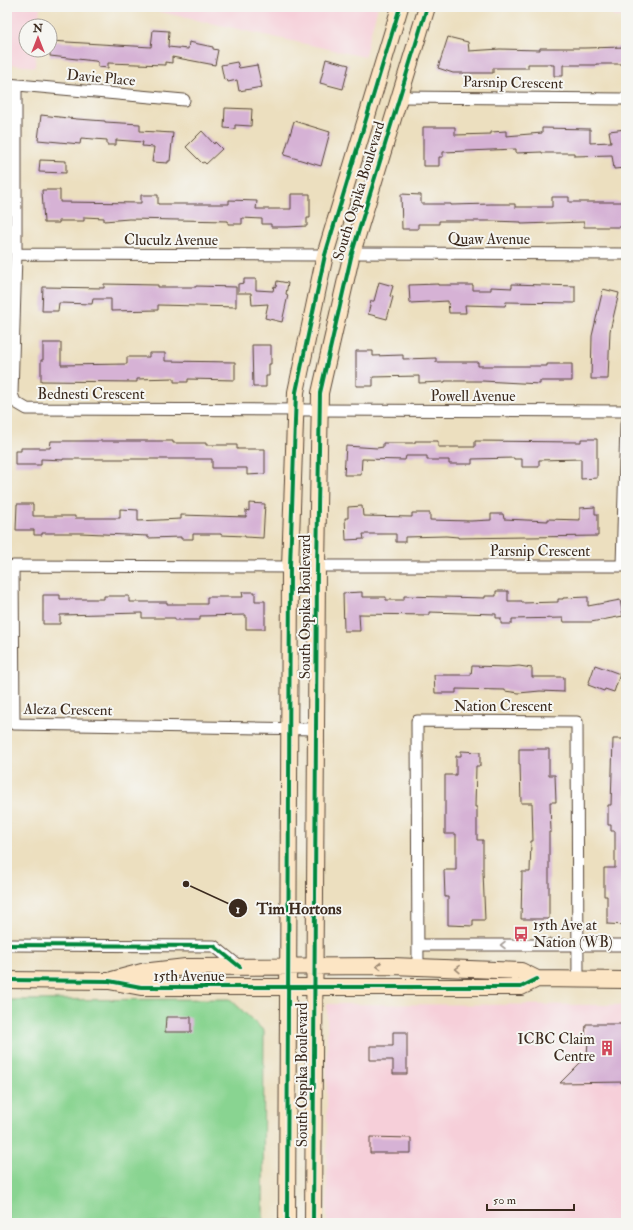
<svg xmlns="http://www.w3.org/2000/svg" width="633" height="1230" viewBox="0 0 633 1230" font-family="'IM FELL Double Pica',serif">
<style>
.built{fill:#f6cfd9}
.green{fill:#89d491;stroke:#627f58}
.building{fill:#d6b2d5}
.lines{fill:none;stroke-linecap:round;stroke-linejoin:round}
.minor-casing{stroke:#564536;stroke-width:13}
.secondary-casing{stroke:#564536;stroke-width:18}
.minor{stroke:#fff;stroke-width:11}
.secondary{stroke:#fce5c4;stroke-width:16}
.cycleway-casing{stroke:#f6f6f2;stroke-width:6}
.cycleway{stroke:#00873e;stroke-width:4}
.oneway{stroke:#a79f9a}
.oneway2{stroke:#9c8871}
.labels{text-anchor:middle;dominant-baseline:central;stroke-width:4;stroke-linejoin:round;paint-order:stroke}
.street-label{font-size:15px;fill:#3b2a1e;stroke:#f6f6f2}
.poi-label{font-size:15px;fill:#3b2a1e;stroke:#f6f6f2;text-anchor:start}
.leader{fill:none;stroke:#3b2a1e;stroke-width:1.5}
.callout-dot{fill:#3b2a1e;stroke:#f6f6f2;stroke-width:1.5}
.mark-label{font-size:12px;text-anchor:middle;font-weight:bold;fill:#fff}
.callout-label{font-size:16px;text-anchor:middle;font-weight:bold;fill:#3b2a1e;stroke:#f6f6f2;stroke-width:4;stroke-linejoin:round;paint-order:stroke}
</style>
<rect width="100%" height="100%" fill="#f6f6f2"/>
<filter id="ink" filterUnits="userSpaceOnUse"><feTurbulence type="fractalNoise" baseFrequency=".025" numOctaves="2"/><feDisplacementMap in="SourceGraphic" scale="8" xChannelSelector="R" yChannelSelector="G"/><feConvolveMatrix kernelMatrix="1 2 1 2 8 2 1 2 1" color-interpolation-filters="sRGB"/></filter>
<filter id="wash" filterUnits="userSpaceOnUse"><feTurbulence type="fractalNoise" baseFrequency=".012" numOctaves="4" result="noise"/><feDisplacementMap in="SourceGraphic" scale="16" xChannelSelector="R" yChannelSelector="G"/><feGaussianBlur stdDeviation="0.9" result="paint"/><feColorMatrix in="noise" values="0 0 0 0 0 0 0 0 0 0 0 0 0 0 0 0 0 1.4 0 .05"/><feComposite in="paint" operator="in"/></filter>
<g filter="url(#wash)">
<rect width="100%" height="100%" fill="#ecdfbf"/>
<path class="built" d="M7 7H40L38 26H26V50H36L35 67 7 64Z
M134 7H378L368 42 365 57 142 8Z
M613 7H626V17H613Z
M327 1004 626 1005V1223H327Z"/>
<path class="green" d="M293 7H313L311 13Z
M230 999 264 1031 263 1223H7V1000Z"/>
<g id="blocks">
<path class="building" d="M153 30 169 31 168 47 188 49 189 42 213 47V49L218 50 215 65 172 57V63L165 62V65L108 63V68L98 67V62L95 61 50 56V41L151 47Z
M448 37 468 42 469 51 500 49 540 50V48H584L626 47V64H596V65H563V76H554V65H551V64H528V68H493V73H453L438 68Z
M326 59 349 65 343 89 320 83Z
M237 62 239 68 257 65 262 87 239 91 237 80 228 82 227 79 224 80 221 65Z
M225 108 252 109 251 126 235 125V129L224 128Z
M41 115 77 119 105 121V122L140 124V131L173 133 170 161H168V163L152 162 154 147 142 146 143 142 116 140V145H107V140L81 138 80 144 38 140Z
M294 121 330 132 321 166 284 155Z
M423 127H455V135L491 134V132L506 131V136L542 133V128L590 129V143L611 142 609 131 626 129V168L614 169 612 155 574 156V153H542V152L516 153V149L443 152V157H439V166H423Z
M202 131 214 144 215 142 222 149 206 164 204 162 202 163 186 147Z
M40 160 66 161V173L39 172Z
M42 190H60V202L141 203V195H158V204H229V200L257 201 256 209H291V194H310V218H307V226L288 227H271V224H262V219L242 218V224H228V221L129 219 104 221V218L84 217V221H59V223H44Z
M401 194 421 195V204H451V205L491 204H515V207H552V197H569V202H626V227H584V222L521 224V222L491 221H439V224H418V229H402Z
M244 279H256V290L273 291 274 286 276 287 277 281 288 283 286 294 288 295 282 322 265 318 268 304 252 305 251 293H238V284L244 283Z
M379 282 393 286 390 296 393 297 387 319 368 314 371 301H374Z
M104 284 158 285V287H196V286L236 287V307L158 305V310L111 311V299H93L92 304 59 303 58 311H42L43 287 104 288Z
M438 284V285H473V290H491V287L512 288V284L575 286V303L506 302 505 306 465 305 466 313H449L448 301 410 303 409 285Z
M603 289 619 293 610 331 608 379H591L592 336Z
M43 343H61V365L127 364V357H149V353H165V361L235 362V380L188 379V382H174V378L137 379V382L41 381V360H43Z
M252 345H271V364H269V376H266V387H253Z
M356 351H373V356L403 355V359L436 358V362H478V366H547V364H572V381H540V384L482 381H445V382L419 383V376L373 377V386H356Z
M581 439H597V478L581 479V459L539 460V467H522V459H514V458L472 459V464H449V460H427V456H406L405 460 362 459 361 475H344L346 446 377 448 383 447V443H415V441H438V447H475V441L581 442Z
M51 441H173V443H206V445H237V449H265V474L247 475V468H212V459H63V460L41 459V465H15V451H21V448H50Z
M249 503 265 504 263 538 245 537V536L221 535V534H193V539H181V537L148 538V536L81 533H42V535H34V530H16L17 504H33V516H75V518H120V509L138 510V521L181 519V515L246 517V510L249 511Z
M362 506 363 516 412 517V513H430V520L471 521 491 520V514H503L504 519 548 521V519L580 520V508L595 507V514H598V536L458 538V537L446 536 405 537V542H396V534H363L364 539 346 540 345 518H348V507Z
M496 591H508V601H522V603L558 602V599H563V598L588 597V606L620 600 623 616 591 622H564L563 618 512 619V624H501V618H496V614L429 612V615L359 614 360 631H344L343 593 362 592V597H386V600H404V596L485 598V596H496Z
M242 592H255V601H265V629H246V615L200 616V620H175V618H142V613L60 615V624H43V595H60V599H104V596H129V602H167V604H207V597H243Z
M595 665 620 674 614 692 605 689 604 691 588 685Z
M472 666 508 667 519 666 532 668V677H564V692L540 691 519 693 505 691V690L456 689V693H435L434 675H471Z
M613 739H626V925L607 924V896H604V868H615V831H611V825H608V805H611Z
M519 749H549V775H555L556 802H550L551 832H549V919H521L522 872H530L531 841H533L532 803H521L520 764H519Z
M461 751 480 752V766H476L475 807H477V840H483V872L485 920H473V926L448 925V897H445L444 870H456V834H445V775H456V756H461Z
M166 1017H191V1032H165Z
M586 1024H626V1082L560 1083 587 1056 588 1040 585 1038Z
M393 1032H407V1074H393V1060H370V1046H393Z
M370 1137 411 1138V1153H370Z"/>
</g>
</g>
<g filter="url(#ink)">
<use href="#blocks" fill-opacity="0" stroke="#564536" stroke-width="1"/>
<g class="lines">
<g class="minor-casing">
<path id="minor" d="M7 84 184 100
M16 85V254L12 394 15 402 27 409 626 411
M400 97 626 99
M352 253 626 254
M16 254 325 255
M317 566H622L626 424
M290 567 13 566 14 724 316 729
M7 945 214 946 240 967
M418 945H626
M418 967 417 721 577 722 578 979"/>
</g>
<g class="secondary-casing">
<path id="secondary" d="M7 980 109 981 141 987H521L537 979
M112 980 142 972 186 967 392 966 521 971 537 979 626 980
M287 1223 290 567 296 392 325 255 400 7
M313 1223 317 566 320 393 352 253 427 7"/>
</g>
<use href="#minor" class="minor"/>
<use href="#secondary" class="secondary"/>
<g class="cycleway-casing">
<path id="cycleway" d="M7 945 214 946 240 967
M7 980 109 981 141 987H521L537 979
M287 1223 290 567 296 392 325 255 400 7
M313 1223 317 566 320 393 352 253 427 7"/>
</g>
<use href="#cycleway" class="cycleway"/>
</g>
<defs><path id="oneway-chevron" d="M-2-3.5L2.5 0L-2 3.5" fill="none" stroke-width="1.6" stroke-linecap="round" stroke-linejoin="round"/></defs>
<use class="oneway" href="#oneway-chevron" transform="translate(503 945) rotate(-180)"/>
<g class="oneway2">
<use href="#oneway-chevron" transform="translate(379 966) rotate(180)"/>
<use href="#oneway-chevron" transform="translate(458 969) rotate(-178)"/>
</g>
</g>
<defs>
<g id="bus-bare" transform="scale(1.2)"><path d="M-5-6H5V4H4V6H2V4H-2V6H-4V4H-5ZM-3.5-4V0h7V-4ZM-3.5 1.2v1.5H-2V1.2ZM2 1.2v1.5H3.5V1.2Z" fill="#d1495b" stroke="#f6f6f2" stroke-width="2.5" paint-order="stroke"/></g>
<g id="building-bare" transform="scale(1.2)"><path d="M-4-6H4V6H1V3H-1V6H-4ZM-2.5-4.3h1.7v1.8h-1.7ZM.8-4.3h1.7v1.8H.8ZM-2.5-1h1.7V.8h-1.7ZM.8-1h1.7V.8H.8Z" fill="#d1495b" stroke="#f6f6f2" stroke-width="2.5" paint-order="stroke"/></g>
</defs>
<g fill-rule="evenodd">
<use href="#bus-bare" x="521" y="934"/>
<use href="#building-bare" x="607" y="1048"/>
</g>
<g class="labels">
<g class="street-label">
<text transform="translate(101 78) rotate(5)">Davie Place</text>
<text transform="translate(513 83) rotate(1)">Parsnip Crescent</text>
<text transform="translate(359 191) rotate(-73)">South Ospika Boulevard</text>
<text x="489" y="239">Quaw Avenue</text>
<text x="171" y="240">Cluculz Avenue</text>
<text x="91" y="394">Bednesti Crescent</text>
<text x="473" y="396">Powell Avenue</text>
<text x="540" y="551">Parsnip Crescent</text>
<text transform="translate(305 607) rotate(-90)">South Ospika Boulevard</text>
<text x="503" y="706">Nation Crescent</text>
<text transform="translate(68 710) rotate(1)">Aleza Crescent</text>
<text x="189" y="976">15th Avenue</text>
<text transform="translate(302 1075) rotate(-90)">South Ospika Boulevard</text>
</g>
<g class="poi-label">
<text x="533" y="925">15th Ave at<tspan x="533" dy="17">Nation (WB)</tspan></text>
<text x="595" y="1039" text-anchor="end">ICBC Claim<tspan x="595" dy="17">Centre</tspan></text>
</g>
</g>
<path class="leader" d="M186 884L238 908"/>
<g class="callout-dot">
<circle cx="186" cy="884" r="4"/>
<circle cx="238" cy="908" r="10"/>
</g>
<g class="mark-label">
<text x="238" y="913">1</text>
</g>
<g class="callout-label">
<text x="299" y="914">Tim Hortons</text>
</g>
<rect width="633" height="1230" fill="none" stroke="#f6f6f2" stroke-width="24"/>
<g transform="translate(38 38)"><circle r="19" fill="#f6f6f2" stroke="#aba49d"/>
<path d="M0-3L7 15L0 10L-7 15Z" fill="#d1495b"/>
<text y="-6" font-size="11" font-weight="bold" text-anchor="middle" fill="#3b2a1e">N</text>
</g>
<path d="M487 1204v6h87v-6" fill="none" stroke="#3b2a1e" stroke-width="2"/>
<text x="493" y="1204" font-size="12" fill="#3b2a1e" stroke="#f6f6f2" stroke-width="3" paint-order="stroke">50 m</text>
</svg>
